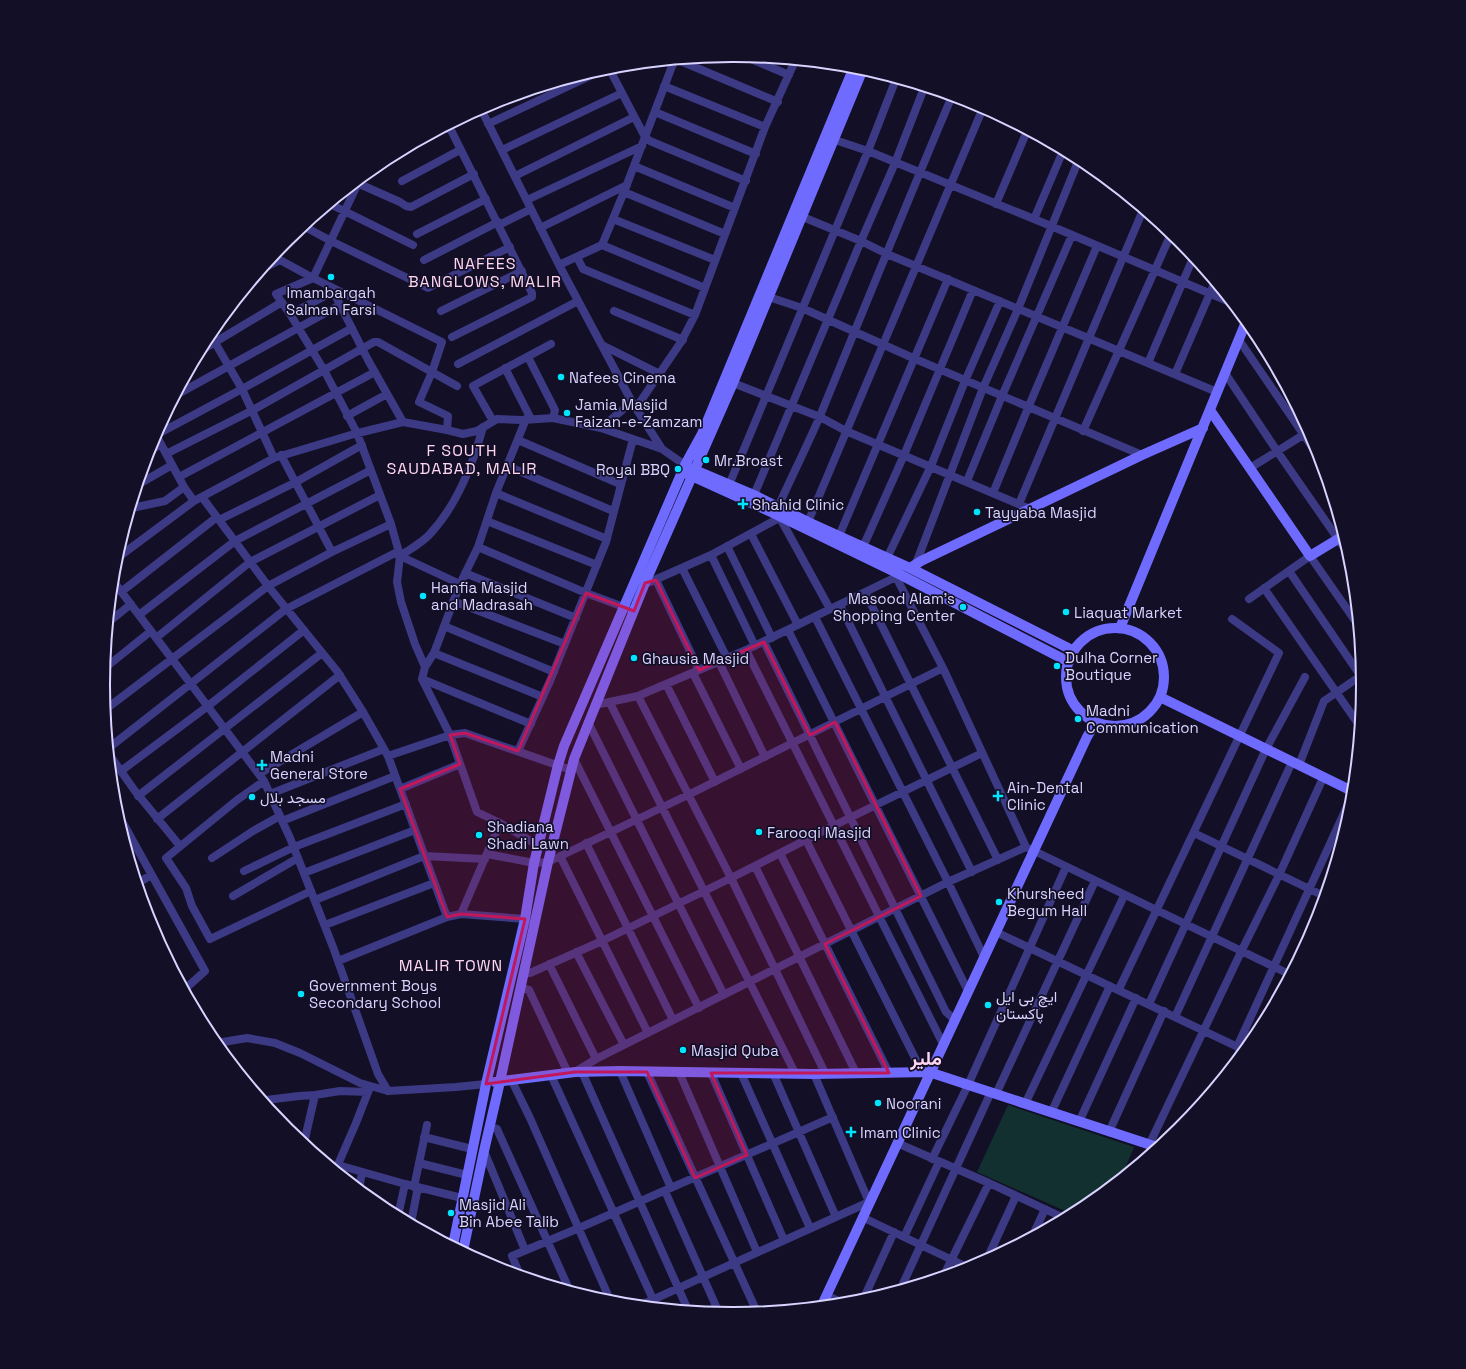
<svg xmlns="http://www.w3.org/2000/svg" width="1466" height="1369" viewBox="0 0 1466 1369" font-family="'Space Grotesk',Vazirmatn,sans-serif">
<style>
.green{fill:#12302f}
.lines{fill:none;stroke-linecap:round;stroke-linejoin:round}
.street{stroke:#3d3a85;stroke-width:8}
.secondary{stroke:#6f6bff;stroke-width:10}
.marked{fill:#c2185b;fill-opacity:0.2;stroke:#c2185b;stroke-width:3;stroke-linejoin:round}
.poi-dot{fill:#00e5ff;stroke:#130f26;stroke-width:1.5}
.labels{text-anchor:middle;dominant-baseline:central;stroke-width:3.5;stroke-linejoin:round;paint-order:stroke}
.poi-label{font-size:15px;fill:#d9d4ff;stroke:#130f26;text-anchor:start}
.neighbourhood-label{font-size:16px;letter-spacing:1px;fill:#ffd6f0;stroke:#130f26}
.district-label{font-size:19px;font-weight:bold;fill:#ffd6f0;stroke:#130f26}
.rim{fill:none;stroke:#d9d4ff;stroke-width:2}
</style>
<rect width="100%" height="100%" fill="#130f26"/>
<path class="green" d="M1008 1105 1134 1147 1122 1176 1083 1208 1072 1214 977 1172Z"/>
<g class="lines">
<path class="street" d="M744 56 789 75
M678 60 778 102
M609 68 645 137 650 141 746 181
M664 86 765 127
M481 109 559 265 632 402 662 449 685 465
M655 112 756 154
M488 124 605 69
M449 126 532 293V297L452 337
M829 138 868 151 1051 226 1230 302
M502 150 622 93
M400 152 449 127
M634 166 735 208
M515 176 634 117
M359 181 313 278 276 294 290 314 324 370 357 433 391 524 400 556 397 582 401 602 415 644 425 667 422 679 450 735 477 812 500 823 539 846
M402 181 460 150
M357 183 400 202 406 206 411 207 474 174
M624 192 725 234
M527 200 642 146
M330 204 413 245
M996 204 1027 131
M798 215 861 241 887 254 1217 392
M613 219 715 260
M1034 219 1063 151
M499 225 531 209
M307 228 331 241 428 288 510 247
M540 228 627 185
M417 234 486 199
M602 245 705 288
M577 257 583 269 695 315
M424 260 498 222
M559 265 602 245 624 192 674 61
M264 268 280 260 313 278 442 342 432 372 419 402 448 416 447 430
M331 287 368 360 403 422
M763 295 802 308 913 358 1142 455
M441 311 522 271
M614 311 683 340
M290 314 333 292
M210 334 242 389 274 458
M1239 340 1319 457
M602 345 660 374
M202 350 282 302
M528 357 555 410 553 418
M1148 363 1193 258
M458 364 578 301
M505 368 531 419
M1225 373 1277 451 1347 552
M1175 374 1214 284
M733 383 820 417 846 431 1030 509
M178 394 340 305
M636 408 681 342 695 315 765 127 795 61
M347 416 387 394
M493 421 473 386 551 344
M601 428 632 402
M1083 431 1171 234
M156 435 242 389 352 328
M518 440 620 484
M149 451 161 444
M166 454 251 411 374 342H378L387 347 457 386
M281 455 332 552
M507 466 613 511
M1250 468 1308 432
M179 477 375 372
M967 481 1002 396 1072 235
M139 484 172 465
M729 485 868 151 896 79
M496 493 607 539
M993 493 1028 408 1097 246
M754 495 861 241 895 163 924 88
M202 497 268 586 337 671 363 712 388 756 447 917
M194 501 274 458 354 434 403 422 447 430 463 434 477 431 497 419 523 420 553 418 601 428 662 449
M1019 504 1143 210
M778 507C792 476 807 446 820 416 864 309 907 202 952 96
M132 508 165 501 184 487
M780 518 830 609
M219 520 296 482 362 445
M487 521 597 565
M808 522 983 108
M751 534 798 625
M839 536 948 279
M727 546 772 638
M478 547 586 593 629 609
M863 547 904 455 973 290
M711 555 755 646
M887 558 931 466 965 381 1000 301
M116 559 194 501 184 487 156 435
M915 566 983 388 1018 309 1079 159
M682 568 727 658
M1289 571 1362 678
M465 573 576 618
M897 573 896 577 943 668 1026 847
M656 580 699 670
M114 582 264 781 290 838 333 947 378 1074 388 1091
M645 583 650 582 711 555 781 517
M460 584 400 556C410 549 422 543 430 534 456 506 473 464 483 427
M1264 588 1359 725
M121 592 217 517
M865 592 998 860
M1249 599 1310 556 1356 622
M453 601 565 644
M840 605 972 872
M139 615 235 541 371 470
M815 617 948 882 984 957
M110 621 131 604
M444 626 554 672
M788 630 968 991
M156 638 250 562 380 495
M764 642 946 1012 954 1019
M746 650 943 1044
M434 653 543 697
M719 662 765 757
M425 667 434 653 460 584 478 547 496 493 526 419
M105 668 151 631
M693 673 741 769
M422 679 531 724
M666 684 715 782
M638 696 731 878 825 1073
M610 703 795 1073
M595 705 638 696 746 650 896 577
M106 709 268 586 332 552 391 524
M588 722 724 995
M110 747 286 609 399 551
M518 751 550 681 606 542 633 439
M388 756 450 735 465 733 571 770
M111 757 135 791 180 846
M574 759 699 1008
M1299 765 1324 701 1362 675
M121 771 208 706 304 630
M259 774 363 712
M264 781 237 800 166 858 186 888 192 906 210 939 311 891
M400 789 460 764
M270 794 384 749
M138 796 322 653
M118 814 205 971 185 989
M157 819 340 675
M282 821 395 776
M1194 833 1324 896
M806 840 922 1072
M586 843 673 1020
M780 853 889 1073
M487 854 534 863 548 862 688 795 943 668
M560 856 648 1033
M212 858 253 831 280 816
M755 866 856 1073
M244 871 294 847 406 804
M304 873 415 830
M138 883 151 875
M233 896 298 858
M315 900 424 856 485 859
M461 914 500 823
M325 925 434 883
M996 932 1244 1050
M576 952 624 1045
M338 961 447 917 461 914 525 919
M549 964 596 1059
M523 974 530 973 602 941 731 878 833 826 982 753
M521 988 529 990 568 1073
M1119 989 1279 653 1232 619
M1149 1004 1266 749 1305 677
M1175 1017 1292 762
M217 1043 247 1038 275 1043 300 1053 360 1083 388 1091 456 1087 486 1084
M1237 1047 1351 798
M620 1071 671 1188
M575 1072 596 1059 948 882 1026 847 1289 974
M582 1072 688 1310
M647 1072 757 1312
M679 1072 757 1252
M711 1073 784 1240
M741 1073 810 1228
M773 1073 836 1217
M551 1075 656 1306
M511 1079 530 1118 611 1302
M996 1094 1095 881
M266 1103V1100L299 1096 315 1095 340 1091 368 1092
M1025 1104 1124 896
M1051 1113 1110 986
M1079 1122 1136 998
M489 1127 497 1129 569 1289
M1109 1132 1164 1011
M424 1137 472 1149
M304 1143 315 1095
M897 1143 989 1183 1064 1218
M1149 1145 1241 952 1279 875 1323 778
M484 1151 525 1250
M932 1159 968 1085 1066 867
M419 1163 467 1175
M338 1165 405 1184 462 1198
M336 1169 356 1123 370 1087
M414 1187 427 1125
M359 1188 362 1173
M665 1191 719 1313
M398 1216 405 1184
M862 1217 969 1268
M411 1223 418 1187
M1033 1235 1045 1209
M904 1237 939 1162
M987 1259 1016 1196
M520 1275 512 1256 579 1228 833 1117
M944 1275 989 1183
M901 1288 991 1092
M826 1295 843 1303
M863 1300 894 1232
M641 1305 869 1202 814 1074"/>
<path class="secondary" d="M1210 410 1310 556 1343 536
M688 467 754 495 808 522 910 568 1074 651
M685 473 771 512 897 573 1069 662
M910 568 921 561 1142 455 1203 428
M1120 628 1246 322
M1066 677a49 49 0 1 1 98 0a49 49 0 1 1-98 0Z
M1160 697 1352 791
M495 1082 575 1072 620 1071 814 1074 929 1072 1157 1147
M453 1245 486 1084 525 919 534 863 558 765 564 746 685 465 702 434 854 67
M463 1251 484 1151 499 1086 548 862 574 759 645 583 733 383 863 69
M822 1305 1087 737 1096 722"/>
</g>
<path class="marked" d="M656 580 699 670 764 642 810 735 835 722 921 896 825 944 889 1073H711L747 1155 695 1178 647 1072H575L486 1084 525 919 461 914 447 917 400 789 460 764 450 735 465 733 518 751 586 593 634 611 645 583Z"/>
<g class="poi-dot">
<circle cx="331" cy="277" r="4"/>
<circle cx="561" cy="377" r="4"/>
<circle cx="567" cy="413" r="4"/>
<circle cx="706" cy="460" r="4"/>
<circle cx="678" cy="469" r="4"/>
<path d="M741 498h4v4h4v4h-4v4h-4v-4h-4v-4h4z"/>
<circle cx="977" cy="512" r="4"/>
<circle cx="423" cy="596" r="4"/>
<circle cx="963" cy="607" r="4"/>
<circle cx="1066" cy="612" r="4"/>
<circle cx="634" cy="658" r="4"/>
<circle cx="1057" cy="666" r="4"/>
<circle cx="1078" cy="719" r="4"/>
<path d="M260 759h4v4h4v4h-4v4h-4v-4h-4v-4h4z"/>
<path d="M996 790h4v4h4v4h-4v4h-4v-4h-4v-4h4z"/>
<circle cx="252" cy="797" r="4"/>
<circle cx="759" cy="832" r="4"/>
<circle cx="479" cy="835" r="4"/>
<circle cx="999" cy="902" r="4"/>
<circle cx="301" cy="994" r="4"/>
<circle cx="988" cy="1005" r="4"/>
<circle cx="683" cy="1050" r="4"/>
<circle cx="878" cy="1103" r="4"/>
<path d="M849 1126h4v4h4v4h-4v4h-4v-4h-4v-4h4z"/>
<circle cx="451" cy="1213" r="4"/>
</g>
<g class="labels">
<g class="poi-label">
<text x="331" y="292" text-anchor="middle">Imambargah<tspan x="331" dy="17">Salman Farsi</tspan></text>
<text x="569" y="377">Nafees Cinema</text>
<text x="575" y="404">Jamia Masjid<tspan x="575" dy="17">Faizan-e-Zamzam</tspan></text>
<text x="714" y="460">Mr.Broast</text>
<text x="670" y="469" text-anchor="end">Royal BBQ</text>
<text x="752" y="504">Shahid Clinic</text>
<text x="985" y="512">Tayyaba Masjid</text>
<text x="431" y="587">Hanfia Masjid<tspan x="431" dy="17">and Madrasah</tspan></text>
<text x="955" y="598" text-anchor="end">Masood Alam's<tspan x="955" dy="17">Shopping Center</tspan></text>
<text x="1074" y="612">Liaquat Market</text>
<text x="1065" y="657">Dulha Corner<tspan x="1065" dy="17">Boutique</tspan></text>
<text x="642" y="658">Ghausia Masjid</text>
<text x="1086" y="710">Madni<tspan x="1086" dy="17">Communication</tspan></text>
<text x="270" y="756">Madni<tspan x="270" dy="17">General Store</tspan></text>
<text x="1007" y="787">Ain-Dental<tspan x="1007" dy="17">Clinic</tspan></text>
<text x="260" y="797">مسجد بلال</text>
<text x="487" y="826">Shadiana<tspan x="487" dy="17">Shadi Lawn</tspan></text>
<text x="767" y="832">Farooqi Masjid</text>
<text x="1007" y="893">Khursheed<tspan x="1007" dy="17">Begum Hall</tspan></text>
<text x="309" y="985">Government Boys<tspan x="309" dy="17">Secondary School</tspan></text>
<text x="996" y="996">ایچ بی ایل<tspan x="996" dy="17">پاکستان</tspan></text>
<text x="691" y="1050">Masjid Quba</text>
<text x="886" y="1103">Noorani</text>
<text x="860" y="1132">Imam Clinic</text>
<text x="459" y="1204">Masjid Ali<tspan x="459" dy="17">Bin Abee Talib</tspan></text>
</g>
<g class="neighbourhood-label">
<text x="485" y="263">NAFEES<tspan x="485" dy="18">BANGLOWS, MALIR</tspan></text>
<text x="462" y="450">F SOUTH<tspan x="462" dy="18">SAUDABAD, MALIR</tspan></text>
<text x="451" y="965">MALIR TOWN</text>
</g>
<g class="district-label">
<text x="926" y="1058">ملیر</text>
</g>
</g>
<path d="M0 0H1466V1369H0ZM732 62H734A622 622 0 0 1 1356 684V685A622 622 0 0 1 734 1307H732A622 622 0 0 1 110 685V684A622 622 0 0 1 732 62Z" fill="#130f26" fill-rule="evenodd"/>
<path class="rim" d="M732 62H734A622 622 0 0 1 1356 684V685A622 622 0 0 1 734 1307H732A622 622 0 0 1 110 685V684A622 622 0 0 1 732 62Z"/>
</svg>
